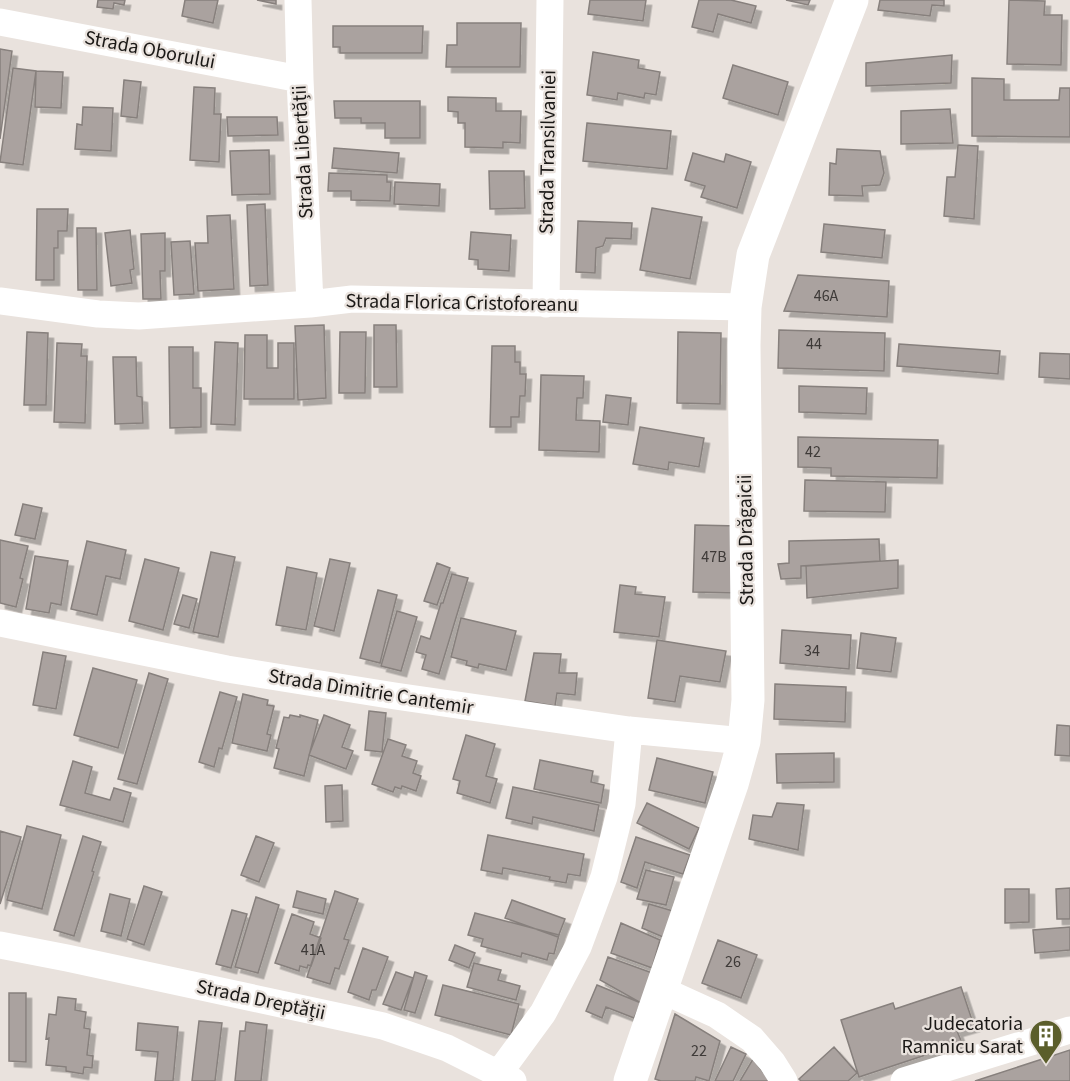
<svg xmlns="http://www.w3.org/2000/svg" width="1070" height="1081" viewBox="0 0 1070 1081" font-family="'Source Sans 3',sans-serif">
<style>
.building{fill:#aaa29f;stroke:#87807d;stroke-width:1.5;filter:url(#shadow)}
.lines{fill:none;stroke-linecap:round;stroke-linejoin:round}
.minor{stroke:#fff;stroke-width:27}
.tertiary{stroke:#fff;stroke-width:33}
.labels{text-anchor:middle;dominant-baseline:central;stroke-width:4.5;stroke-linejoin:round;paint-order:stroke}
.number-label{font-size:16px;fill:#3e3a38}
.street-label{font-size:20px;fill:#1a1816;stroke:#e9e2dd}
.poi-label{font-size:20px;fill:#1a1816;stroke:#e9e2dd;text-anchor:end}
</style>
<defs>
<filter id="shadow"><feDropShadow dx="5.5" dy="5.5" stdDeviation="0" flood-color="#0004"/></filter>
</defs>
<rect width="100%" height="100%" fill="#e9e2dd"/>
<path class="building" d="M98 0H125L124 5 114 3 113 9 97 7Z
M185 0H218L213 23 182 16Z
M257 0H276V4Z
M590 0H646L643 21 588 14Z
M699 0H731L756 6 751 23 718 14 713 32 692 27Z
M786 0H810L808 5Z
M880 0H944V6L932 5 930 16 878 10Z
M1009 0 1045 1 1044 15H1062L1061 65 1007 64Z
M457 23H521L520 67H446L447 45H457Z
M333 26H423L422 53H340V47H333Z
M0 49 12 51 0 139Z
M593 52 639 60 638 68 660 72 656 95 645 93 644 98 618 93 617 100 587 95Z
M952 55 951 83 866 86V63Z
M733 65 788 82 778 115 723 98Z
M13 68 36 71 23 165 0 162Z
M36 71 63 72 61 108 35 107Z
M972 78 1004 79V100H1059L1060 88H1070V137L972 136Z
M124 80 141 82 137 118 121 116Z
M194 87 215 88 214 114H221L219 162 190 160Z
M448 97 496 98V111H521L520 143 503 142V148L465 147V123H458V112L448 111Z
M334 101H420V138H385V123H361V118H335Z
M83 107 113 108 111 151 75 149 77 124 82 125Z
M950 109 953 143 901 144V111Z
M227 117H277L278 135 228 136Z
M587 123 671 131 667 169 583 161Z
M958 145 978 146 974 219 944 216 947 177H955Z
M334 148 399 153 397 173 332 168Z
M837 149 880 151 884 173 880 185 862 186 863 196 829 195 830 163 836 164Z
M269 150 270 194 232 195 230 151Z
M693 153 724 162 726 154 751 162 737 208 701 197 705 186 685 180Z
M489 171H524L525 208 490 209Z
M329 173 387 175V182H391L390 201 351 200V191H328Z
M395 182 440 184 439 206 394 204Z
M265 204 268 285 250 286 247 205Z
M652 208 702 217 690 279 640 270Z
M37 209H68L67 231H58V248H54V280H36Z
M230 215 234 289 198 291 195 243H208L207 216Z
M578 221 632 223 631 239 606 238 603 246 596 248 595 273 576 272Z
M824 224 885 230 882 258 821 252Z
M77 228H96L97 290H78Z
M130 230 134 269 130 270 132 283 111 286 105 233Z
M471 232 511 235 509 271 478 269V260L469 259Z
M165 233V271H160L161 299H143L141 234Z
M190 241 194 294 174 295 171 242Z
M798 275 889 281 887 317 784 311Z
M324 325 326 398 298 400 295 326Z
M374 325H396L397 387H374Z
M779 330 885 333 884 371 778 368Z
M27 332 48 333 46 405H24Z
M340 332H366L365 393H339Z
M678 332 721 333 720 404 677 403Z
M245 335H267V368H278V343H294V399H244Z
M215 342 238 343 235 425 211 424Z
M57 343 82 344 81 356H87L85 423 54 422Z
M899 344 1000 351 998 374 897 366Z
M492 346H515V362H520V374H526L525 396H520L519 417H511V427H490Z
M169 347H193V388H201V427L170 428Z
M1040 353 1070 354V379L1039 377Z
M113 357H136L137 396 142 397 143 423 115 424Z
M541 375 584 376 583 398H577L576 420 600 421 599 452 539 450Z
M799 386 867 388 866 414 799 412Z
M606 395 631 398 628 425 603 422Z
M640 427 704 438 699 467 669 462 668 470 633 464Z
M798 437 938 440 937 478 831 476V468L798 467Z
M805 480 886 482 885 512 804 511Z
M23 504 42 508 35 539 15 535Z
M695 525 739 526 737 593 693 592Z
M879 539 880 561 801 566V578L781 579 778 564 789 563V541Z
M0 540 28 546 20 578 23 579 16 607 0 603Z
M87 541 126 550 120 579 106 576 97 615 71 609Z
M211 552 235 557 218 637 193 632Z
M35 556 68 561 61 605 51 603 49 613 26 609Z
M145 559 179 568 163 630 129 621Z
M330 559 350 563 334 631 314 626Z
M898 560V588L807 598 806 566Z
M437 563 450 568 437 605 424 601Z
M287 567 317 573 306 630 276 625Z
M452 574 468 578 439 674 422 669 426 655 416 652 421 636 430 639 441 603H443Z
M620 585 636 587 635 594 665 597 659 637 614 632Z
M378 590 397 595 380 663 360 658Z
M183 595 197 599 189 628 174 624Z
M397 611 417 617 401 671 381 666Z
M461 618 516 631 506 670 479 664 478 668 466 665 467 661 451 657Z
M782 630 851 635 849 669 780 663Z
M861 633 896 638 891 672 857 668Z
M657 640 726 651 720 682 680 676 675 702 648 698Z
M43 652 66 656 56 709 33 705Z
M534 653 561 654 559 673H577L575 695 557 693 555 706 525 701Z
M93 668 137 680 118 748 74 735Z
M149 673 168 679 137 784 118 779Z
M775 684 846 687 845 722 774 719Z
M220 692 237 697 222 749 219 748 214 767 199 762Z
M243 694 268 700 267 705 274 706 267 734 271 735 267 751 232 743Z
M369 711 386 713 382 752 365 750Z
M290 715 300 717V715L318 720 304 776 274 768 279 749 276 748 284 717 289 718Z
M324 715 350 725 342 747 353 751 346 769 309 755Z
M1057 725 1070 726V756L1055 755Z
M466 735 495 744 486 776 497 779 490 803 457 793 460 781 453 779Z
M388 739 406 745 402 756 417 761 413 773 421 776 416 791 402 786 401 789 395 787 393 792 372 784Z
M834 753V782L777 783 776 754Z
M657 758 713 772 705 803 649 790Z
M540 760 593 771 591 782 604 785 601 803 534 789Z
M73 761 92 767 85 793 110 800 114 788 131 793 123 822 60 805Z
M342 785 343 821 326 822 325 786Z
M513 787 599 805 594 831 533 817 532 824 506 818Z
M647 803 699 828 689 849 637 823Z
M777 803 804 805 798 850 749 839 753 815 772 817Z
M27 826 61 835 42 909 7 900Z
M0 831 21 837 0 904Z
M488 835 584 854 580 876 568 874 566 883 549 880 550 877 503 868 502 874 481 870Z
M83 836 101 842 92 871 94 872 74 936 54 930Z
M256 836 274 843 259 882 241 875Z
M636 837 690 855 683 874 645 862 637 888 621 882Z
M646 870 674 877 666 905 637 899Z
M144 886 162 892 144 945 127 939Z
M1070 888V919H1057L1056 889Z
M1005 889H1029V922L1005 923Z
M297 891 326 899 323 914 293 907Z
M335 891 358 899 344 939 349 940 339 969 335 968 330 984 307 977Z
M110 894 130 899 121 936 101 931Z
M256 897 279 905 258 973 235 967Z
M512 900 565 919 558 937 505 918Z
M649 904 673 911 663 937 642 928Z
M232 910 247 914 231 968 216 964Z
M475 913 559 935 554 954 549 953 547 960 522 953 521 957 481 946 483 939 468 935Z
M292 914 314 922 310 934 321 938 311 966 308 965 307 968 300 966 299 971 275 963Z
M621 923 660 940 652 968 611 953Z
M1070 927V950L1035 953 1033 930Z
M718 940 757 955 741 998 702 983Z
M455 945 475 953 469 968 449 960Z
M363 948 388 957 376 990H372L369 1000 348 992Z
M608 957 655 974 641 1003 600 980Z
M474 963 501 970 498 980 520 986 516 1000 467 987Z
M396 972 413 978 401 1010 383 1004Z
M415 972 427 976 415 1013 404 1010Z
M443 985 519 1004 511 1035 435 1015Z
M597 985 641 1003 634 1018 606 1007 602 1018 586 1011Z
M961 987 974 1026 957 1031 962 1043 859 1077 841 1020 893 1003 895 1009Z
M9 993H26V1062L9 1061Z
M58 997 76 999 75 1010 86 1012 84 1028 90 1029 87 1055 93 1056 92 1068 84 1067 83 1074 66 1071V1067L46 1065 49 1038 46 1039 49 1014 56 1015Z
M675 1014 720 1041 709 1081 696 1077 695 1081H661L655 1079Z
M199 1021 222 1023 215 1081H192Z
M246 1022 267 1025 261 1081H235L240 1031H245Z
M138 1023 178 1027 173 1081H155L158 1052 136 1050Z
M731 1047 746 1054 733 1081H715Z
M834 1047 857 1073 848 1081H801L799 1079Z
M1070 1050V1081H975Z
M753 1059 770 1081H740Z"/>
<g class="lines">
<path class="minor" d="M298 0 300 79 310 304
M0 22 300 79
M0 301 98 314 139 316 310 304 352 299 745 307
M546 304 550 0
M0 623 227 669 395 696 629 730 744 741
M0 945 67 958 383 1026 447 1048 513 1081
M662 990 717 1015 752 1039 772 1062 784 1081
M499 1073 543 1013 578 947 604 877 622 804 629 730
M904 1081 1070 1030"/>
<path class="tertiary" d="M630 1081 732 784 744 741 748 700 744 345 745 307 753 255 852 0"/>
</g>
<defs>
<g id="building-pin" transform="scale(1.725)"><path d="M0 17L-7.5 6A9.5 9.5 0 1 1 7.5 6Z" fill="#5b5e2b" stroke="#e9e2dd"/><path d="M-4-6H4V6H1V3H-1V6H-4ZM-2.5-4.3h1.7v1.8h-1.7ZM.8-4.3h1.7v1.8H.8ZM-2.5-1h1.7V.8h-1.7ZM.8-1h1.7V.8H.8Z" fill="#fff"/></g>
</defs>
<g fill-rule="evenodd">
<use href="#building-pin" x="1046" y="1036"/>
</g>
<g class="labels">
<g class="number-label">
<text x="826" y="296">46A</text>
<text x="814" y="344">44</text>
<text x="813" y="452">42</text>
<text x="714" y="557">47B</text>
<text x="812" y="651">34</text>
<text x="313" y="950">41A</text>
<text x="733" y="962">26</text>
<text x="699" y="1051">22</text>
</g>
<g class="street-label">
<text transform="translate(150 50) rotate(11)">Strada Oborului</text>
<text transform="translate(303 152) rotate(-93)">Strada Libertății</text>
<text transform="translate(548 152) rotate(-89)">Strada Transilvaniei</text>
<text transform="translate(462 303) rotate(1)">Strada Florica Cristoforeanu</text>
<text transform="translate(746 540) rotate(-91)">Strada Drăgaicii</text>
<text transform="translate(371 692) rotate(9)">Strada Dimitrie Cantemir</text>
<text transform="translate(261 1000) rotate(12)">Strada Dreptății</text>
</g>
<g class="poi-label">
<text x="1023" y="1024">Judecatoria<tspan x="1023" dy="23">Ramnicu Sarat</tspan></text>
</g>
</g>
</svg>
